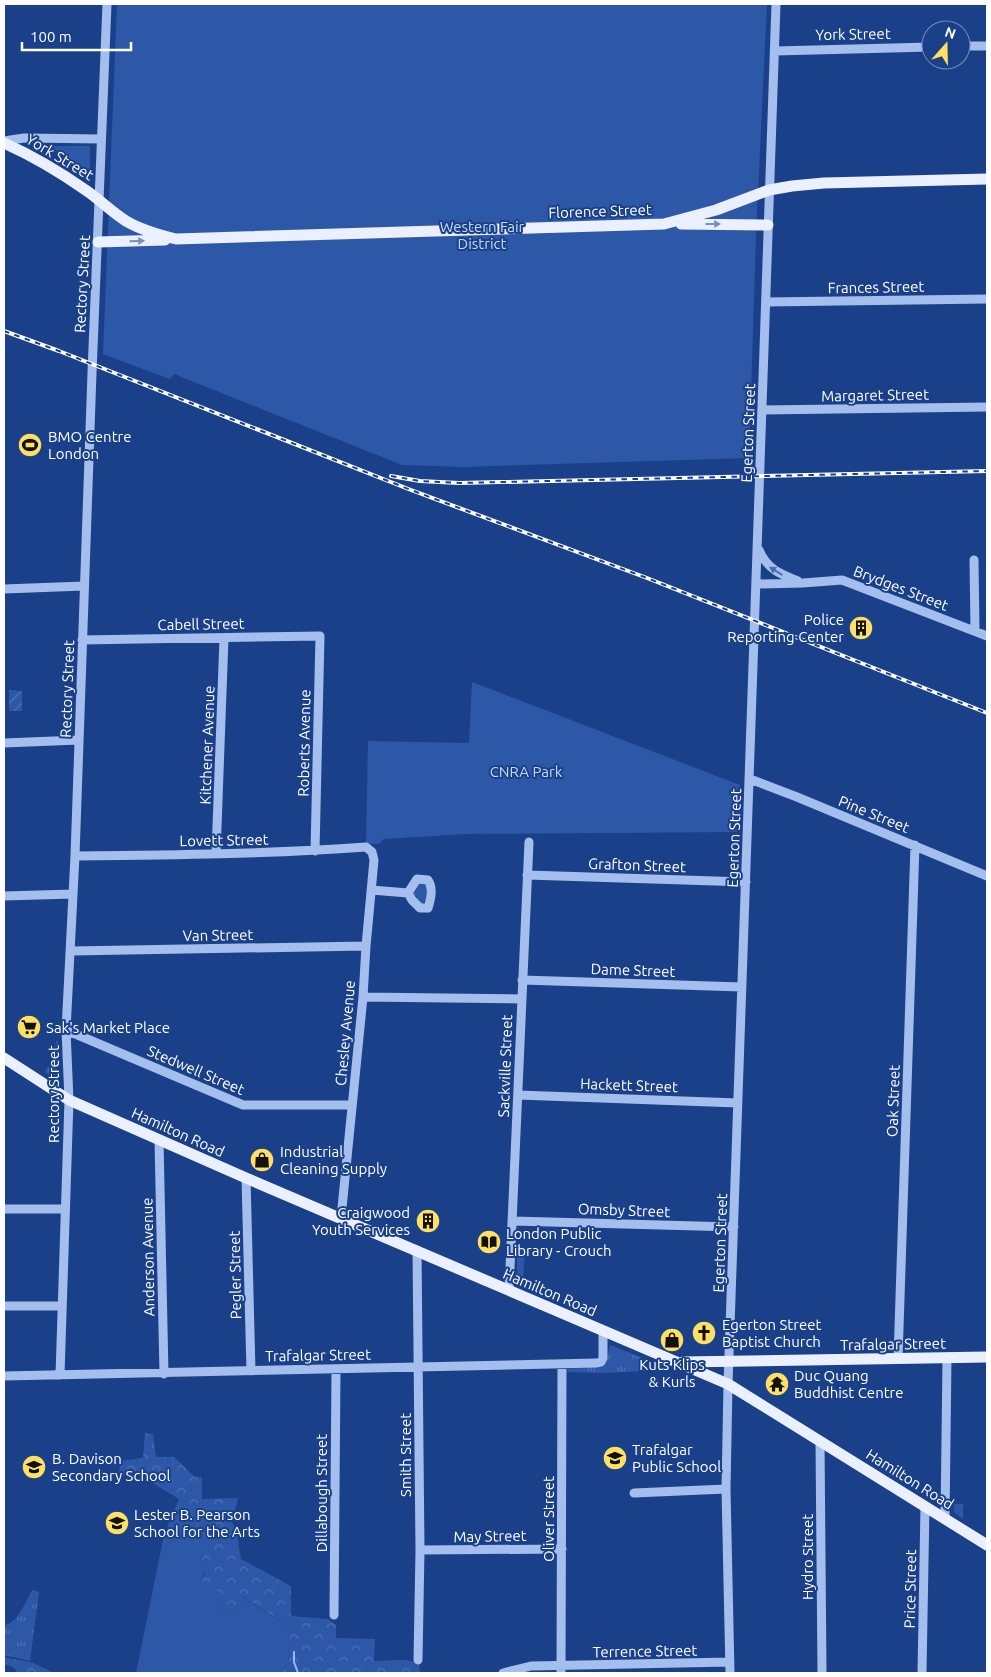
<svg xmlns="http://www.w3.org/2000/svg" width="991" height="1677" viewBox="0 0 991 1677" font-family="Ubuntu,sans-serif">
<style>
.grass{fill:url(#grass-tufts)}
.forest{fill:url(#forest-crowns)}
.park{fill:#2d58a8}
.garden{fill:url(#garden-furrows)}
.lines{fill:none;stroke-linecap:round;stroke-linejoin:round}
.stream{stroke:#97b7ef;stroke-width:2}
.minor{stroke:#a4beed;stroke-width:9}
.major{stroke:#eaf0ff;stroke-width:11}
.rail-casing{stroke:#fff;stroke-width:4}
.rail{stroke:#1a408a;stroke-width:2;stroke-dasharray:5.5;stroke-linecap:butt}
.oneway{fill:#788fbf}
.oneway2{fill:#4a6cad}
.labels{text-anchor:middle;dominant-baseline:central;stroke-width:4;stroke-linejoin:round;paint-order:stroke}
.street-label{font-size:15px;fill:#fff;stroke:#1a408a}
.park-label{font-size:15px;fill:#c9dbf9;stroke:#1a408a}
.poi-label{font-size:15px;fill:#fff;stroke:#1a408a;text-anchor:start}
</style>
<defs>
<pattern id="grass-tufts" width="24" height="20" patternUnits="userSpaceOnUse" patternTransform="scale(1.25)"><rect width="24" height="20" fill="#2d58a8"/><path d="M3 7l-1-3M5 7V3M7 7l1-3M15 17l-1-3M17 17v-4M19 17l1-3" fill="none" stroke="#4c71b5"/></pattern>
<pattern id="forest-crowns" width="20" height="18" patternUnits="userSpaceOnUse" patternTransform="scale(1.25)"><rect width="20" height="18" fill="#2d58a8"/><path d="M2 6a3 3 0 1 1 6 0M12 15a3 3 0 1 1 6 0" fill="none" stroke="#4c71b5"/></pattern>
<pattern id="garden-furrows" width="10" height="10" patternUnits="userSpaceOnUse" patternTransform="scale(1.25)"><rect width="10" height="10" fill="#2d58a8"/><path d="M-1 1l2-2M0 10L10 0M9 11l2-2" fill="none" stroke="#4c71b5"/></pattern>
</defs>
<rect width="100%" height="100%" fill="#1a408a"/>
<path class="grass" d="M49 146H90V173Z
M420 882H423L426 885V899L423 904H421L414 894Z
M56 1041H58L57 1074 53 1077 45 1072 49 1066 54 1065Z
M517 1244H520V1248H525L523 1281H517Z
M520 1284 539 1285 545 1292 544 1294Z
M610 1345 645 1359 644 1371 604 1373 567 1372 568 1369 602 1366 606 1363Z
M954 1504H963V1519L954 1512Z
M32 1590 39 1592 30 1661 4 1655V1626C19 1621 25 1603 32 1590Z"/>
<path class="forest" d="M145 1433 153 1434 156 1457H174L195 1477H202V1499L238 1498 232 1522C239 1533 238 1546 241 1559L291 1586V1616L328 1619 336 1625V1638L375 1639 374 1661 405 1660 419 1663 420 1673H282L288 1663 290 1627 243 1597 235 1609 226 1614 219 1612 216 1607 219 1599 210 1587 201 1581 205 1573 200 1563 209 1540 199 1530 183 1498 179 1499 139 1475 119 1476 120 1461 143 1458Z
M4 1657 33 1663 54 1673H18L13 1667 4 1664Z"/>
<path class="park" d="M117 4H767L756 234 749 458 464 467 402 465 174 374 170 379 103 354Z
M472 682 740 785 738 832 466 834 384 839 379 844 366 843 368 741 469 743Z
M183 1497 199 1529 209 1540 208 1550 204 1552 200 1562 206 1567 201 1581 223 1594 219 1599 216 1607 219 1612 226 1614 235 1609 242 1597 290 1627 288 1663 282 1673H136L164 1535 179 1499Z"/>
<path class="garden" d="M9 690 22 691V711H9Z"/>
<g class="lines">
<path class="stream" d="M294 1652V1662L298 1673"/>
<path class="minor" d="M961 46H987
M775 51 931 47
M4 141 24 138 101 139
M766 302 987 299
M762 410 987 407
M759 550C767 569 780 574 798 581
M974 560 975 631
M757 584 803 583 842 580 987 636
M4 589 84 586
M82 640 320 636 315 851
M4 743 79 740
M750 779 797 797 987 876
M216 854 224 638
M75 856C172 855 269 854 366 847L372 852 374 860 366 946 363 997 341 1218
M527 875 746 882
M371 890 408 893 412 900 420 908H428C431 899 433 887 428 880L417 879 408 893
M4 896 73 894
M71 951 366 946
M522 980 742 987
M363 997 521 999
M66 1030 243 1105H352
M518 1095 738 1103
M159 1140 164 1374
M246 1178 251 1371
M4 1209H65
M513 1221 734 1227
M417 1250 420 1550 418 1660
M509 1290 529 842
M4 1306H62
M898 1358 915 845
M60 1375 69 1100 66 1030 75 856 92 373 107 4
M4 1376 597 1363 601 1362 603 1358V1331
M820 1441 822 1673
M634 1493 726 1489
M945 1519 947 1358
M420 1550 562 1549
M334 1615 336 1370
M503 1673 531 1666 730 1662
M561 1673 562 1364
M730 1673 726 1489 728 1384 776 4
M922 1673 925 1506"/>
<path class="major" d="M4 143C33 156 60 172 87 191 100 200 112 212 126 221 141 230 159 235 176 239L664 224 716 210 769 190 792 186 824 183 987 179
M681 224 768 225
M98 242 165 240
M4 1058 69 1100 246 1178 728 1384 987 1545
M683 1362 987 1357"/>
<g class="rail-casing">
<path id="rail" d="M4 331 59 351 411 490 647 578 987 713
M391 476 420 481 459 483 987 471"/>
</g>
<use href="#rail" class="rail"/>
</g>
<defs><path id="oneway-solid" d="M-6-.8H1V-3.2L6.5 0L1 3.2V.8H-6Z" transform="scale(1.25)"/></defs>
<g class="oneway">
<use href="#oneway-solid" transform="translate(713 224)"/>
<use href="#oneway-solid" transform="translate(137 241) rotate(-1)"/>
</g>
<use class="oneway2" href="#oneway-solid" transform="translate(776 571) rotate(-148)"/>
<defs>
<g id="stadium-disc" transform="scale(1.25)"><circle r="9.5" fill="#ffe060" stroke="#1a408a"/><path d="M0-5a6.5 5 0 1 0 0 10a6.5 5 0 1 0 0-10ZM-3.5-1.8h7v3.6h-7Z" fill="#111"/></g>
<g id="building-disc" transform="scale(1.25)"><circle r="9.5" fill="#ffe060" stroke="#1a408a"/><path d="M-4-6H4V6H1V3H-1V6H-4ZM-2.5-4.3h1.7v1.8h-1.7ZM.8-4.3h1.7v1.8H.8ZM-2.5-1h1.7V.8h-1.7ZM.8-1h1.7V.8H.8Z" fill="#111"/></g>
<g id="supermarket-disc" transform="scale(1.25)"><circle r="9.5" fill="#ffe060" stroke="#1a408a"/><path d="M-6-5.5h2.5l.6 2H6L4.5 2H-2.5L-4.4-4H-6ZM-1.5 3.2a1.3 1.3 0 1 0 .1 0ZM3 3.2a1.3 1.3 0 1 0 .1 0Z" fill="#111"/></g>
<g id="shop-disc" transform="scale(1.25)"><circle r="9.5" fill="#ffe060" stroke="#1a408a"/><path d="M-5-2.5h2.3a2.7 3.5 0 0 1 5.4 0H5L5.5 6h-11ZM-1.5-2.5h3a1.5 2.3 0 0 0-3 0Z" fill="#111"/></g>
<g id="library-disc" transform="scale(1.25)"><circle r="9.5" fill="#ffe060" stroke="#1a408a"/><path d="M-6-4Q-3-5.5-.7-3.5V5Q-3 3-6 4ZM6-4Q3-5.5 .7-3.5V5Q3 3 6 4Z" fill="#111"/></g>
<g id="church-disc" transform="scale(1.25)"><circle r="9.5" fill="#ffe060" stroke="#1a408a"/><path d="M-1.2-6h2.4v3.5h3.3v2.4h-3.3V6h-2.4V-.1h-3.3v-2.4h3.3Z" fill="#111"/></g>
<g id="temple-disc" transform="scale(1.25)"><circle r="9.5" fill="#ffe060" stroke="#1a408a"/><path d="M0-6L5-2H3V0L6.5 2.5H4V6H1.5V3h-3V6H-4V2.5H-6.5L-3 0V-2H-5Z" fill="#111"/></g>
<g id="school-disc" transform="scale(1.25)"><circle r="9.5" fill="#ffe060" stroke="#1a408a"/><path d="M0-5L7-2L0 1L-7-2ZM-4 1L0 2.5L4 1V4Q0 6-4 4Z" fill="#111"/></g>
</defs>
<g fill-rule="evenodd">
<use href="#stadium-disc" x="30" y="445"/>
<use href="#building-disc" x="861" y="628"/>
<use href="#supermarket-disc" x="29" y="1027"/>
<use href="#shop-disc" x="262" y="1160"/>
<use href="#building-disc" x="428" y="1221"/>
<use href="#library-disc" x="489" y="1242"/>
<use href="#church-disc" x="704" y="1333"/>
<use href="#shop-disc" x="672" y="1340"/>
<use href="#temple-disc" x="777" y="1384"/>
<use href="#school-disc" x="615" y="1458"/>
<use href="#school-disc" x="34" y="1467"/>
<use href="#school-disc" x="117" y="1523"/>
</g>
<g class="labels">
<g class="street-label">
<text transform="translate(853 34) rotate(-1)">York Street</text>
<text transform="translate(60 157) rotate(31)">York Street</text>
<text transform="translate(600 211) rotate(-2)">Florence Street</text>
<text transform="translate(82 284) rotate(-87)">Rectory Street</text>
<text transform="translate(876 287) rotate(-1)">Frances Street</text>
<text transform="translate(875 395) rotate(-1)">Margaret Street</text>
<text transform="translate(748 433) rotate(-88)">Egerton Street</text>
<text transform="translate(901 588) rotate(21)">Brydges Street</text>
<text transform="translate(201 624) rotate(-1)">Cabell Street</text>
<text transform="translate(67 689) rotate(-88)">Rectory Street</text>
<text transform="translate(304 743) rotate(-89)">Roberts Avenue</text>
<text transform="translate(207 745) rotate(-88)">Kitchener Avenue</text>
<text transform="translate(874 814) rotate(22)">Pine Street</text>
<text transform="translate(734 838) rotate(-88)">Egerton Street</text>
<text transform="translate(224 840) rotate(-1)">Lovett Street</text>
<text transform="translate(637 865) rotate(2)">Grafton Street</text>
<text transform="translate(218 935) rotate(-1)">Van Street</text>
<text transform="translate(633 970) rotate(2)">Dame Street</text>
<text transform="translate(345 1033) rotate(-85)">Chesley Avenue</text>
<text transform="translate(505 1066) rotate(-88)">Sackville Street</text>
<text transform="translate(196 1070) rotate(23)">Stedwell Street</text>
<text transform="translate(629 1085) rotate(2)">Hackett Street</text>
<text transform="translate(53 1094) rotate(-90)">Rectory Street</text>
<text transform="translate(893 1101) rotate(-88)">Oak Street</text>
<text transform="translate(178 1132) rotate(24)">Hamilton Road</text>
<text transform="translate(624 1210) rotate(2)">Omsby Street</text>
<text transform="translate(720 1243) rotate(-88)">Egerton Street</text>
<text transform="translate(148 1257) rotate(-91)">Anderson Avenue</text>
<text transform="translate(235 1275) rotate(-91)">Pegler Street</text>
<text transform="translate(550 1292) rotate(23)">Hamilton Road</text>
<text transform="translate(893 1344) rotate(-1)">Trafalgar Street</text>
<text transform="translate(318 1355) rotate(-1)">Trafalgar Street</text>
<text transform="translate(405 1455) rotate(-90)">Smith Street</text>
<text transform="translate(910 1479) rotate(32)">Hamilton Road</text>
<text transform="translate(321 1493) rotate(-90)">Dillabough Street</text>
<text transform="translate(548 1519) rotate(-90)">Oliver Street</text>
<text transform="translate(490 1536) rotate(-1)">May Street</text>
<text transform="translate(807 1557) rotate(-90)">Hydro Street</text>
<text transform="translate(910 1589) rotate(-89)">Price Street</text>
<text transform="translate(645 1651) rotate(-1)">Terrence Street</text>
</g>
<g class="park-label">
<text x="482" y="226">Western Fair<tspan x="482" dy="17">District</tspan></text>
<text x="526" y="771">CNRA Park</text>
</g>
<g class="poi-label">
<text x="48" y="436">BMO Centre<tspan x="48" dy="17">London</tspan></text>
<text x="844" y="619" text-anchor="end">Police<tspan x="844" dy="17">Reporting Center</tspan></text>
<text x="46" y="1027">Sak's Market Place</text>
<text x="280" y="1151">Industrial<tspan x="280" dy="17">Cleaning Supply</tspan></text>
<text x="410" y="1212" text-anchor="end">Craigwood<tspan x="410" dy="17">Youth Services</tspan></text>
<text x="506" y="1233">London Public<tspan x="506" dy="17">Library - Crouch</tspan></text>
<text x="722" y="1324">Egerton Street<tspan x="722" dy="17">Baptist Church</tspan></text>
<text x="672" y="1364" text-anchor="middle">Kuts Klips<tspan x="672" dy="17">&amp; Kurls</tspan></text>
<text x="794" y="1375">Duc Quang<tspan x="794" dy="17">Buddhist Centre</tspan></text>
<text x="632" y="1449">Trafalgar<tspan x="632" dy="17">Public School</tspan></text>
<text x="52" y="1458">B. Davison<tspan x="52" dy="17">Secondary School</tspan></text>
<text x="134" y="1514">Lester B. Pearson<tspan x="134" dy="17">School for the Arts</tspan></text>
</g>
</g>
<rect width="991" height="1677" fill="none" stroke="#ffffff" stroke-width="10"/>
<g transform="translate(946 45) rotate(20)"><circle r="24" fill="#1a408a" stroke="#768cb9"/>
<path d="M0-4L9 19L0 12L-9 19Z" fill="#ffe060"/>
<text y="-8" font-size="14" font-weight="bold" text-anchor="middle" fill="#ffffff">N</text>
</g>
<path d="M22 42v8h109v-8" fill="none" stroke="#ffffff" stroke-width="2.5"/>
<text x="30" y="42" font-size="15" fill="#ffffff" stroke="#1a408a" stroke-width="4" paint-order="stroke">100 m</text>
</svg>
